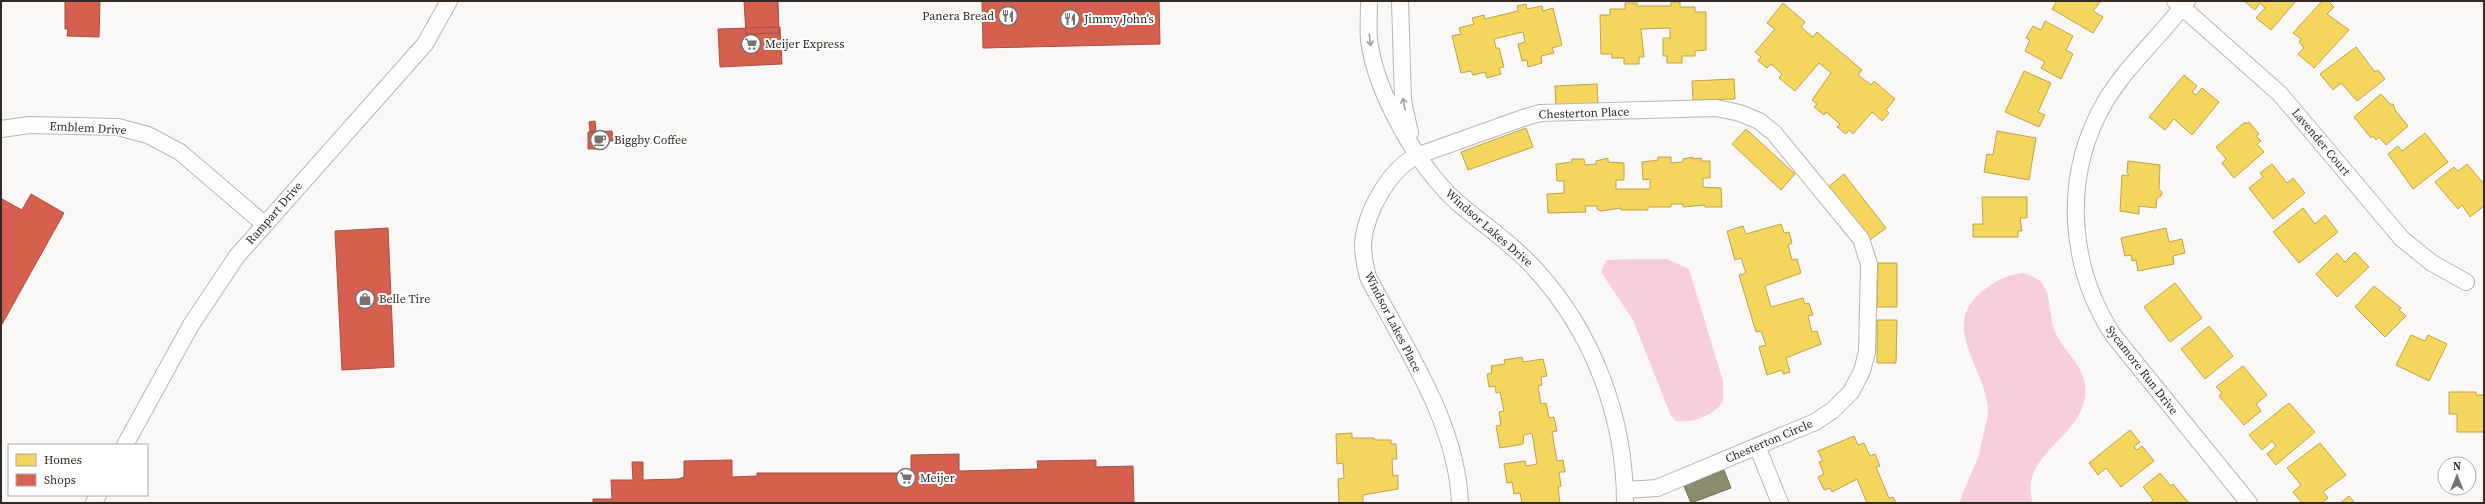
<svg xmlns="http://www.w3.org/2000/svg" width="2485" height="504" viewBox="0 0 2485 504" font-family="'Source Serif 4',serif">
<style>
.water{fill:#f8cddd}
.homes{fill:#f6d55c;stroke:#bca24b}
.shops{fill:#d6604d;stroke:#a55041}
.industry{fill:#8c8c6e;stroke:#716f58}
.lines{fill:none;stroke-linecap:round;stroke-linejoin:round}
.minor-casing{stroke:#b9b4b0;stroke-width:18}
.minor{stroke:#fefefe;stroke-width:16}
.oneway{stroke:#a39f9c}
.labels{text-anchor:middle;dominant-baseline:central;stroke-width:4;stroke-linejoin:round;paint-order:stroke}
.poi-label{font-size:12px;fill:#332a24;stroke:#fff;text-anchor:start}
.street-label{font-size:12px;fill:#332a24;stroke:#fff}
</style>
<rect width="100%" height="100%" fill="#faf8f6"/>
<path class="water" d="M1637 259H1667L1689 269 1723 381V402C1711 417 1694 423 1676 421L1671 416 1633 320 1601 272 1606 260Z
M2022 273C2030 275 2039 278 2043 285 2051 296 2049 313 2053 326 2061 354 2093 367 2084 402 2074 441 2018 458 2033 503H1960C1964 487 1972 473 1978 458 1981 448 1982 438 1985 428 1986 422 1988 416 1988 410 1987 370 1939 327 1981 292 1994 282 2006 275 2022 273Z"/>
<path class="homes" d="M2057 1H2101L2093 11 2103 17 2093 33 2052 9Z
M2244 1H2296L2271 30 2256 18 2265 8 2260 3 2255 10Z
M2322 1H2328L2334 7 2327 14 2349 30 2314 68 2298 54 2304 48 2299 42 2301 39 2293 33Z
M1671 2H1680V7H1695V12H1706V50L1695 51V56H1682V63H1667V56H1663V38H1670V28L1641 29 1644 57H1639V64H1624V58H1612V54H1601L1600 15H1610V9H1625V3H1637V6H1671Z
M1783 3 1805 22 1801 27 1813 37 1817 32 1862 70 1858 75 1871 85 1874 81 1895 99 1886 110 1889 113 1882 121 1872 112 1853 134 1849 130 1846 134 1837 127 1840 124 1826 112 1824 115 1814 107 1817 104 1812 100 1831 73 1819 63 1795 91 1779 78 1782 74 1771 64 1767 68 1758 61 1761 57 1755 52 1775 29 1767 23Z
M1526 4 1527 9 1542 6 1543 11 1553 8 1562 45 1552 48 1554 53 1541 56 1542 63 1528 67 1527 60 1522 61 1518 44 1525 42 1523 32 1494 39 1496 48H1499L1504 67 1499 68 1501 74 1487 78 1485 72 1473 75 1471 71 1461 73 1452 36 1461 34 1459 28 1474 24 1472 18 1484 15 1485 19 1518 11 1517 6Z
M2045 21 2073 36 2066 50 2073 54 2061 79 2041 68 2045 62 2025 51 2030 40 2026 38 2033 26 2041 30Z
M2356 47 2375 72 2378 70 2385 79 2357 101 2341 83 2333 90 2320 74Z
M2024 71 2051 83 2038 112 2045 115 2039 127 2005 112Z
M2184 75 2197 86 2192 92 2196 95 2202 88 2219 102 2192 135 2174 119 2165 130 2149 117Z
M1734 79 1735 99 1693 100 1692 81Z
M1597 84 1598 103 1556 106 1555 86Z
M2381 94 2390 104H2393L2395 110 2408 126 2386 145 2379 137 2376 140 2373 136 2371 138 2354 117Z
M2245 122 2246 124 2249 122 2259 134 2256 136 2261 141 2257 144 2264 152 2234 178 2222 163 2226 159 2216 147Z
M1526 128 1533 147 1468 170 1461 152Z
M1746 129 1795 174 1781 190 1732 144Z
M1997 131 2036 138 2029 180 1984 172 1987 154 1993 155Z
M2425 133 2448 162 2413 189 2388 154 2398 146 2402 151Z
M1658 157H1671V163L1683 162V159L1693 157V159L1701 158V161H1710V178H1703V187L1721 188 1722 207H1705V205L1683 207V204H1671V207H1648V210H1621V208L1601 211 1597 209V206H1585L1586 212 1548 213 1547 194 1564 193V181H1557L1556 164 1572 162V159H1584L1585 165 1596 164V161L1608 158V162L1624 163V180H1616V189H1650V179L1643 180 1642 162 1658 160Z
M2128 161 2160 165 2159 189 2162 192 2161 196 2157 198 2156 208 2139 206V214L2120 211 2122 175 2129 176 2127 173Z
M2272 164 2287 183 2293 178 2305 193 2273 219 2249 188 2263 177 2260 173Z
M2467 164 2484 184V206L2470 217 2462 205 2458 209 2435 182 2454 167 2458 171Z
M1844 174 1886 228 1870 240 1828 187Z
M1982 197H2027V218H2020L2022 231H2018V237H1973V224H1983Z
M2303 208 2315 224 2325 215 2338 232 2299 263 2273 232Z
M1781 224 1784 233 1789 232 1792 243 1788 245 1792 260 1797 259 1801 273 1765 286 1771 307 1803 298 1805 304 1809 303 1813 315 1808 316 1812 332 1817 331 1821 344 1786 358 1790 372 1783 374 1782 370 1767 375 1759 347 1766 345 1761 331 1756 332 1739 275 1746 273 1741 258 1735 260 1727 231 1743 226 1746 234Z
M2166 228 2169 242 2182 239 2185 253 2173 256 2174 264 2138 271 2136 260 2132 261 2131 255 2125 256 2121 238Z
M2355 252 2369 267 2337 297 2316 274 2337 253 2345 262Z
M1878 263H1897V307H1877Z
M2175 283 2202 318 2170 342 2144 307Z
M2374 286 2401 308 2399 310 2406 316 2385 337 2355 307Z
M1877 320H1897L1896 363H1877Z
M2209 326 2233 356 2205 379 2181 349Z
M2411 335 2425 341 2428 335 2447 344 2429 381 2396 365Z
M1522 357 1523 362 1543 359 1547 376 1541 377 1542 385 1538 386 1541 404 1546 403 1549 418 1554 417 1557 431 1552 432 1557 461 1563 460 1565 472H1559L1561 486 1558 487 1560 503H1522L1520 493 1514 494 1512 482 1507 483 1504 464 1525 461 1526 466 1537 464 1532 433 1524 435 1523 444 1500 448 1496 426 1501 425 1499 412 1504 411 1500 392 1496 393 1495 386 1489 387 1487 374 1492 373 1491 366 1505 364 1504 360Z
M2243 366 2267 395 2256 404 2261 411 2244 425 2219 396 2222 393 2216 387Z
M2449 392H2476V395H2484V432H2457V414H2449Z
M2289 403 2315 432 2276 465 2267 454 2276 446 2272 441 2262 450 2249 435Z
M2130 430 2140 442 2134 447 2137 450 2142 446 2154 461 2121 487 2106 468 2098 475 2089 463Z
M1352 433V438H1374L1375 440H1391V444H1396L1397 459H1392L1393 476 1398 475V489L1363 495V503H1339L1338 479 1344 478 1343 463 1337 464 1336 434Z
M1854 436 1858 445 1864 443 1870 456 1875 454 1880 466 1876 467 1889 498 1893 497 1896 503H1867L1857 479 1832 492 1830 488 1824 490 1818 477 1824 474 1819 462 1823 461 1818 451Z
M2320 443 2346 475 2323 492 2328 498 2322 503H2302L2293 492 2301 485 2287 468Z
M2160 473 2171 486 2173 484 2189 503H2150L2153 500 2143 487Z
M2349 496 2355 503H2340Z"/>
<path class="shops" d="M65 1H100L99 37 67 36 68 29H65Z
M744 1H778L779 33 746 34Z
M982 1H1159L1160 44 983 48Z
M780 27 782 64 720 67 718 29Z
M595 121 596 132H590L589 122Z
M612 131 613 141H597L598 149H588V132Z
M31 194 64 213 1 326V201L2 199 22 210Z
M388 228 394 367 342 370 335 231Z
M959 454V471L1038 469 1037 461 1096 460V467L1133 466 1134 503H593V499H612L611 480H633L632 462H643V480L678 479 684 477V461L732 460V477L757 476V473H911V455Z"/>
<path class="industry" d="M1724 470 1731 488 1691 503 1684 486Z"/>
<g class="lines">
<g class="minor-casing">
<path id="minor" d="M1369 1C1369 14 1368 28 1369 40 1376 93 1418 167 1457 202 1483 225 1512 243 1535 269 1593 332 1625 417 1625 503
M1400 1 1403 101 1410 133
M2175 1 2280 94 2402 239 2432 263 2466 282
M2187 1C2161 36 2127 65 2105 102 2062 176 2068 265 2113 335L2249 503
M1 129 29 125 118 127 148 135 180 152 264 224
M125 445 191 325 237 256 425 44 449 1
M1757 446 1780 503
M94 503 98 495
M1460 503C1457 423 1405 348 1368 277 1365 266 1363 256 1363 244 1365 213 1390 167 1419 155L1523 118 1540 113 1716 108 1740 113 1759 121 1774 133 1861 239 1869 264 1867 352 1862 371 1851 392 1833 410 1815 422 1657 488 1625 490"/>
</g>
<use href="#minor" class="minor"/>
</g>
<defs><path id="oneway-shaft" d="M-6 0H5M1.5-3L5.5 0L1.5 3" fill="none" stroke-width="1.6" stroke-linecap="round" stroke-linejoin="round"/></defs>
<g class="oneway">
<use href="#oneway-shaft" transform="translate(1370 40) rotate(83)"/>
<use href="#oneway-shaft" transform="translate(1404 104) rotate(-100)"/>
</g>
<defs>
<g id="restaurant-ring" transform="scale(1)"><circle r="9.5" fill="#fff" stroke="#79726e" stroke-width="1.5"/><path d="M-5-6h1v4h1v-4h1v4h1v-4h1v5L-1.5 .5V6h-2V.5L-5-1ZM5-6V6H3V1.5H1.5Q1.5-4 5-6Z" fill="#79726e"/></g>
<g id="supermarket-ring" transform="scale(1)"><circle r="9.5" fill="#fff" stroke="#79726e" stroke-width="1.5"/><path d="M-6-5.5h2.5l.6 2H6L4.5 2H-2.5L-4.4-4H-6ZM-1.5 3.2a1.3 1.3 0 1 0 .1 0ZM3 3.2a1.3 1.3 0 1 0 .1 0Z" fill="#79726e"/></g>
<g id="cafe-ring" transform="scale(1)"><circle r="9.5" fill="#fff" stroke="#79726e" stroke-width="1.5"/><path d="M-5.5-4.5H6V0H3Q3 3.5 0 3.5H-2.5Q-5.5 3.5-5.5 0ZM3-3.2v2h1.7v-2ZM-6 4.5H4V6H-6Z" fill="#79726e"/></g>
<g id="shop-ring" transform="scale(1)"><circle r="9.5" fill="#fff" stroke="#79726e" stroke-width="1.5"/><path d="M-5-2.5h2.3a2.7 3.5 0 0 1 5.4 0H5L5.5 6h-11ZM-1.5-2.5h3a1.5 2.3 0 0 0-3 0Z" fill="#79726e"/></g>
</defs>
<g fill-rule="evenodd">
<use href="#restaurant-ring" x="1008" y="16"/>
<use href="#restaurant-ring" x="1070" y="19"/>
<use href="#supermarket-ring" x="751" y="44"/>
<use href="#cafe-ring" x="600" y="140"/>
<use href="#shop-ring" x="365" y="299"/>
<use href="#supermarket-ring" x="906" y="478"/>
</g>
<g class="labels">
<g class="poi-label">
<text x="994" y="16" text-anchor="end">Panera Bread</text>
<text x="1084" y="19">Jimmy John's</text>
<text x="765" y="44">Meijer Express</text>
<text x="614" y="140">Biggby Coffee</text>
<text x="379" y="299">Belle Tire</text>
<text x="920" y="478">Meijer</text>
</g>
<g class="street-label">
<text transform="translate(1584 113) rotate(-2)">Chesterton Place</text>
<text transform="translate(88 128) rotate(3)">Emblem Drive</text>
<text transform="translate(2321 142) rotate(50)">Lavender Court</text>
<text transform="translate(274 213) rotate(-49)">Rampart Drive</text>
<text transform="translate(1489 228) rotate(41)">Windsor Lakes Drive</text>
<text transform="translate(1393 322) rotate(63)">Windsor Lakes Place</text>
<text transform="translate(2142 370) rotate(52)">Sycamore Run Drive</text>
<text transform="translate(1769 441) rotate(-23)">Chesterton Circle</text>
</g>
</g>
<rect width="2485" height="504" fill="none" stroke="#332a24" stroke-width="4"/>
<rect x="8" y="444" width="140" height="52" fill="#ffffff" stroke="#adaaa7"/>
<rect x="16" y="454" width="20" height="12" fill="#f6d55c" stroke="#adaaa7"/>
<text x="44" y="464" font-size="12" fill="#332a24">Homes</text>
<rect x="16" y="474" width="20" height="12" fill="#d6604d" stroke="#adaaa7"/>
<text x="44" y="484" font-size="12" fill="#332a24">Shops</text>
<g transform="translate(2457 476)"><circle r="19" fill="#ffffff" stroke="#adaaa7"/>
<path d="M0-3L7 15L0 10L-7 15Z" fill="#79726e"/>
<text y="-6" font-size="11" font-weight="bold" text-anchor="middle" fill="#332a24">N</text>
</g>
</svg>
